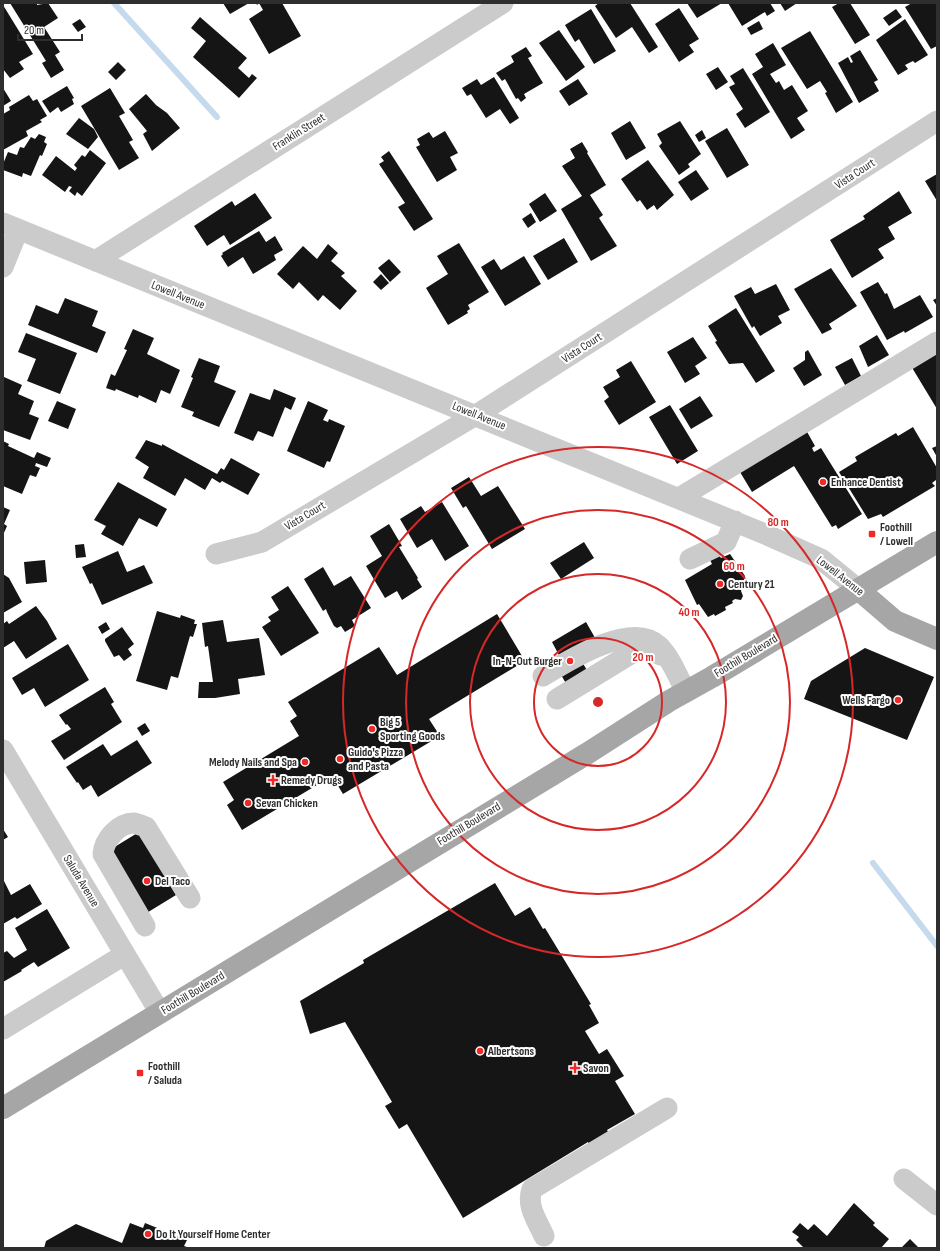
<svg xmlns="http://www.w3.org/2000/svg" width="940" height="1251" viewBox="0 0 940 1251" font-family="'Sofia Sans Condensed',sans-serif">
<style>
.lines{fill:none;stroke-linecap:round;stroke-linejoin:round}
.stream{stroke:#c6daee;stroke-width:6}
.building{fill:#151515}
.minor{stroke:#cbcbcb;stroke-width:21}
.major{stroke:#a6a6a6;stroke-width:22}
.ring{fill:none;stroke:#d62828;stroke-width:2}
.poi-dot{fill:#ef2a26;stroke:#fff;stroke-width:1.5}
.labels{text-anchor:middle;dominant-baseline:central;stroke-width:4;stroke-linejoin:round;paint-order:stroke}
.street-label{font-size:12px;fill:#2e2e2e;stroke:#fff}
.poi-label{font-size:12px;font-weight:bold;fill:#2e2e2e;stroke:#fff;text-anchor:start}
.centre{fill:#d62828;stroke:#fff;stroke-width:2}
.ring-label{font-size:12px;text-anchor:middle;font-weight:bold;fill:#d62828;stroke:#fff;stroke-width:4;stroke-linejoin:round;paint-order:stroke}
</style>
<rect width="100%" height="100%" fill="#fff"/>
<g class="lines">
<path class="stream" d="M114 3 217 117
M873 863 937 946"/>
</g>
<path class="building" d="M10 3H37V5L48 3 58 18 44 27 60 52 55 55 64 70 51 78 42 63 46 61Z
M223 3H249L230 14Z
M256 3H282L301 36 269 54 249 19 263 10 259 3 257 5Z
M599 3H630L658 47 649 53 632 27 616 38 595 6Z
M687 3H722L697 18Z
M728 3H770L775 11 767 16 765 12 742 26Z
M780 3H797L785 11Z
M839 3H850L870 35 855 44 832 7Z
M912 3H937V46L931 49 905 7Z
M3 5 33 54 19 62 24 69 10 78 3 69Z
M679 8 699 39 689 45 694 52 679 62 655 24Z
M591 9 616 51 594 64 579 39 575 42 565 25Z
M896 9 902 17 889 26 883 18Z
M200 17 247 58 238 68 249 78 252 74 257 78 239 98 193 57 206 41 191 28Z
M80 19 86 27 78 32 72 24Z
M905 19 928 55 915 63 913 61 905 65 908 69 898 75 876 40Z
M759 21 763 29 751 35 747 28Z
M559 30 585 67 566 81 539 43Z
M810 31 853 102 836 113 825 93 827 92 820 81 807 89 781 48Z
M773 43 786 65 770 74 776 83 779 81 784 90 792 85 808 111 797 118 805 130 791 139 752 74 763 67 755 54Z
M526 47 532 56 528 58 543 83 524 94 526 98 521 102 518 98 516 99 505 79 502 81 496 73 514 62 511 56Z
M860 50 878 80 874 82 879 91 859 103 838 63 848 57 851 63 853 62 850 56Z
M118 62 126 70 116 80 108 72Z
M718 67 728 82 716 90 706 74Z
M743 68 770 112 745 128 736 114 743 109 729 87 735 84 730 76Z
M494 77 519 118 510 124 500 109 486 118 471 94 467 96 462 88 477 79 481 85Z
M578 79 588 94 569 106 559 91Z
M67 86 74 98 72 99 74 104 61 112 58 107 50 113 42 101Z
M3 88 11 101 3 106Z
M110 88 125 113 119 116 133 140 129 142 139 158 119 170 81 106Z
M146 94 156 105 167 113 180 128 152 151 143 134 147 131 129 109Z
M29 95 33 101 37 99 47 116 40 120 42 122 26 131 28 136 3 150V114L10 110 9 107Z
M79 118 94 129 98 137 88 149 66 134Z
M630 121 646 148 626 160 611 133Z
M680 121 701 154 688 164 690 167 679 175 659 146 662 143 657 134Z
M727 128 749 165 727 178 705 141Z
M702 130 706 138 699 142 695 135Z
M445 131 458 153 450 157 457 170 437 182 416 147 420 145 417 139 429 132 433 138Z
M39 134 46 137 44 142 47 144 42 156 40 155 31 176 23 173 22 177 3 170V164L8 152 17 155 20 147 24 148 31 137 35 139Z
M582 142 588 152 587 153 606 185 590 195 603 215 599 218 617 246 591 261 561 209 582 196 562 166 575 158 570 149Z
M90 150 106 163 82 196 77 192 75 196 69 191 72 187 69 186 65 192 42 175 56 156 75 171 77 168 74 165 82 155 85 157Z
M389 151 433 219 414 231 398 207 405 203 379 164 384 161 381 157Z
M648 160 674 195 657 210 654 205 647 210 640 200 637 202 621 179Z
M696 170 709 189 691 201 678 182Z
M937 174V201L925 181Z
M899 191 912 213 888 227 895 239 878 249 884 258 852 278 830 240 865 219 863 216Z
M255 193 272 218 230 245 224 235 207 246 194 226 232 201 235 206Z
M545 193 557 211 540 222 529 204Z
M531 213 536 222 528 228 522 219Z
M259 231 266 242 275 236 283 250 274 255 276 260 253 274 243 257 228 267 221 256 223 254 222 253Z
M564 238 578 262 548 280 533 256Z
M459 243 489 292 468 305 470 309 467 311 468 313 448 325 426 288 448 274 437 256Z
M328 244 338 253 331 261 345 273 341 276 357 291 340 310 323 295 318 301 299 282 293 289 277 274 303 246 317 259Z
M524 256 541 284 505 306 481 267 494 259 501 270Z
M389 259 401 272 390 282 378 268Z
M831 268 857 306 829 324 832 329 822 334 794 289Z
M381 274 389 283 381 290 373 282Z
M878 282 885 294 887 293 894 309 920 295 933 317 905 333 904 331 887 340 860 292Z
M776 284 790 310 778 316 782 323 760 336 754 326 752 328 734 296 751 287 755 294Z
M65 298 98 311 92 326 106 332 97 353 28 325 36 305 58 314Z
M937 298V306L933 300Z
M736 308 775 371 756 383 743 363 729 364 715 342 717 341 708 326Z
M133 329 154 338 147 354 180 370 170 394 161 390 156 403 139 395 138 398 116 389 115 391 106 388 111 374 115 376 127 350 124 349Z
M26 333 77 353 60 394 27 381 36 359 18 352Z
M877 335 889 355 868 367 859 346Z
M693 337 707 358 695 366 700 374 685 383 667 352Z
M808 350 822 375 804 386 793 368 805 360V352Z
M937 354V409L911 366Z
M199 358 220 366 214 382 236 391 219 427 192 416 194 412 181 407 193 378 191 377Z
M852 358 861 376 845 385 835 367Z
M631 361 656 402 619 425 604 401 609 397 603 387 620 377 616 370Z
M4 377 22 385 18 394 34 401 29 414 39 418 30 440 3 430Z
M274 389 296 398 291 410 285 407 273 437 258 431 253 441 234 433 250 393 270 400Z
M700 396 713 416 691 429 679 409Z
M57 401 76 409 68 429 48 421Z
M308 401 328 410 323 420 328 422 329 419 345 426 330 462 327 461 324 468 287 451Z
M670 405 698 451 677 464 649 417Z
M913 427 937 468 936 480 932 483 935 486 883 517 881 514 868 519 839 472 857 461 855 457 896 433 898 436Z
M806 430 815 446 812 448 814 452 821 448 862 514 838 529 836 525 832 527 794 466 752 492 740 472Z
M146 440 162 446V444L217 474 221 468 224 470 231 458 260 474 248 495 222 481 220 483 212 478 205 490 185 478 175 496 143 478 149 467 135 458Z
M3 441 9 444 8 446 34 458 37 452 51 458 47 467 36 463 35 466 40 468 36 477 30 475 22 494 3 486Z
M937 446V457L932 448Z
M469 477 481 496 498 486 525 529 492 549 466 506 463 508 451 488Z
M118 482 167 509 157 527 139 518 123 546 101 534 106 526 94 520Z
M442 502 469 546 445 561 432 539 417 548 400 519 421 506 425 512Z
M3 507 10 510 4 524 7 526 3 535Z
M389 524 402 546 399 547 418 578 417 579 422 587 402 600 397 591 385 598 366 566 382 556 370 536Z
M584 542 594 558 561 579 550 563Z
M84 544 86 557 76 558 75 545Z
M118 551 127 572 144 565 153 583 102 605 92 583 90 584 82 567Z
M730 554 745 576 744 579 753 581 751 590 742 588 741 591 743 596 741 600 735 599 732 601 733 603 725 607 726 610 715 616 714 614 708 617 699 604 697 605 685 580 712 564 710 560 719 555 721 558Z
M45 560 47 582 26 584 24 562Z
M323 567 334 586 351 576 371 608 352 620 355 626 345 632 341 626 337 628 334 626 327 612 326 609 323 611 304 579Z
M3 574 9 578 22 602 3 613Z
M288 586 319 633 281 656 262 627 271 621 268 617 279 610 271 597Z
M36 606 47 621 57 639 26 659 14 641 3 648V624L7 621 9 624Z
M157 611 180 618 181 615 195 620 194 624H197L193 637 190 636 178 678 171 676 167 690 136 681Z
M497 614 525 661 429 719 440 736 343 794 332 776 242 830 227 805 234 800 223 782 299 736 290 721 297 716 288 702 379 647 397 675Z
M223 620 227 642 259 638 265 675 238 679 240 694 215 698H198L199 682H213L208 646 205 647 202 623Z
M106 622 110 629 102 634 98 627Z
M586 622 598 643 578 655 595 684 574 697 554 663 561 659 552 642Z
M122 627 134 644 128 649 132 655 124 661 119 655 114 657 105 641V639Z
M68 644 89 680 45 707 34 688 22 695 12 678Z
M865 648 934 677 907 740 804 699 811 681Z
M105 687 114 702 111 704 122 722 64 760 51 741 71 729 67 724 66 725 59 715Z
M145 723 150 731 142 736 137 728Z
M137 740 152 763 98 797 91 785 83 790 78 782 77 783 66 767 103 744 111 756Z
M3 829 8 837 3 840Z
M139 832 176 895 145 914 108 851Z
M3 879 11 895 30 884 42 904 17 919 15 917 3 924Z
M495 883 515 916 530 907 543 929 545 928 591 1004 589 1005 599 1023 585 1031 599 1054 607 1049 624 1076 615 1081 635 1114 607 1130 616 1145 597 1156 588 1142 463 1218 407 1124 399 1129 385 1106 392 1102 345 1022 310 1034 300 1001 364 963 363 960Z
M47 909 70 948 38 967 34 962 21 970 22 971 3 982V953L7 951 14 958 27 950 15 928Z
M854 1203 875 1223 873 1225 889 1239 881 1248H804L796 1240 799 1237 792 1232 800 1223 808 1230 814 1224 827 1236Z
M130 1223 143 1228 145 1223 187 1240 184 1246 190 1248H44L46 1241 76 1224 122 1243Z
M910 1239 919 1248H901Z"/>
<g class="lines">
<path class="minor" d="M3 223 765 534 821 559 859 590
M95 261 503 3
M3 267 18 230
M679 498 937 342
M216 554 262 542 476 415 937 121
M690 559 726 542 735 521
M543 676C569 660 632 620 659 646 671 658 678 677 686 692
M557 699 637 650 647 649 661 655
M3 750 160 1013
M145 926 103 854C104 840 118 823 134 823 138 824 143 826 146 827L190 898
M3 1029 124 955
M904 1179 937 1205
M544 1236C537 1220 526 1206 532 1189L667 1108"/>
<path class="major" d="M859 590 895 621 937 639
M3 1108 588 753 669 701 712 677 937 542"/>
</g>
<g class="ring">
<circle cx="598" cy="702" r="64"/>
<circle cx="598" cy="702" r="128"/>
<circle cx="598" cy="702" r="192"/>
<circle cx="598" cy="702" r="255"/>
</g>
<g class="poi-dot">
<circle cx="823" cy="482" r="4"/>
<rect x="868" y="530" width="8" height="8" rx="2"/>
<circle cx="720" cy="584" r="4"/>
<circle cx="570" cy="661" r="4"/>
<circle cx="898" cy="700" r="4"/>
<circle cx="372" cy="729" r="4"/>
<circle cx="340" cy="759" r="4"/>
<circle cx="305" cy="762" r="4"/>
<path d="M271 774h4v4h4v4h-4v4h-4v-4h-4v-4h4z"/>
<circle cx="248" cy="803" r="4"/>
<circle cx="147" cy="881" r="4"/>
<circle cx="480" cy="1051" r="4"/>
<path d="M573 1062h4v4h4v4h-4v4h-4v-4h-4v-4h4z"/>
<rect x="136" y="1069" width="8" height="8" rx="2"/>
<circle cx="148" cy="1234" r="4"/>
</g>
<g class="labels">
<g class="street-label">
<text transform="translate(299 132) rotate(-32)">Franklin Street</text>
<text transform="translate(855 174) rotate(-33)">Vista Court</text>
<text transform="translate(178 295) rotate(22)">Lowell Avenue</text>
<text transform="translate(582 348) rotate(-33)">Vista Court</text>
<text transform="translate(479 416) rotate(22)">Lowell Avenue</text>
<text transform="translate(305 516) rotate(-31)">Vista Court</text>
<text transform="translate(840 576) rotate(38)">Lowell Avenue</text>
<text transform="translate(746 656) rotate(-31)">Foothill Boulevard</text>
<text transform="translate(469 824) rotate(-31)">Foothill Boulevard</text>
<text transform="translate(81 881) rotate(59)">Saluda Avenue</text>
<text transform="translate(193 993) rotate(-31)">Foothill Boulevard</text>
</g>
<g class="poi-label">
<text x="831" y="482">Enhance Dentist</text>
<text x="880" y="527">Foothill<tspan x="880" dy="14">/ Lowell</tspan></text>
<text x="728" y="584">Century 21</text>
<text x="562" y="661" text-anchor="end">In-N-Out Burger</text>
<text x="890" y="700" text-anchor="end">Wells Fargo</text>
<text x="380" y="722">Big 5<tspan x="380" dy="14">Sporting Goods</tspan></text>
<text x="348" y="752">Guido's Pizza<tspan x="348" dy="14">and Pasta</tspan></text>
<text x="297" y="762" text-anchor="end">Melody Nails and Spa</text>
<text x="281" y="780">Remedy Drugs</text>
<text x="256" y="803">Sevan Chicken</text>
<text x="155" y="881">Del Taco</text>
<text x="488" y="1051">Albertsons</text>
<text x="148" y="1066">Foothill<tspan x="148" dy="14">/ Saluda</tspan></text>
<text x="583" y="1068">Savon</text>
<text x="156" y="1234">Do It Yourself Home Center</text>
</g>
</g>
<circle cx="598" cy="702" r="6" class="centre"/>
<g class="ring-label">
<text x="778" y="526">80 m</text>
<text x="734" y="570">60 m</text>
<text x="689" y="616">40 m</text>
<text x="643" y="661">20 m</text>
</g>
<rect width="940" height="1251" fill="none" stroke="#2e2e2e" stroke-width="8"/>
<path d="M18 34v6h64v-6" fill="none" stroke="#2e2e2e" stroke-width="2"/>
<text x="24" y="34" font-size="12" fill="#2e2e2e" stroke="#ffffff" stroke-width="3" paint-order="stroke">20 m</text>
</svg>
